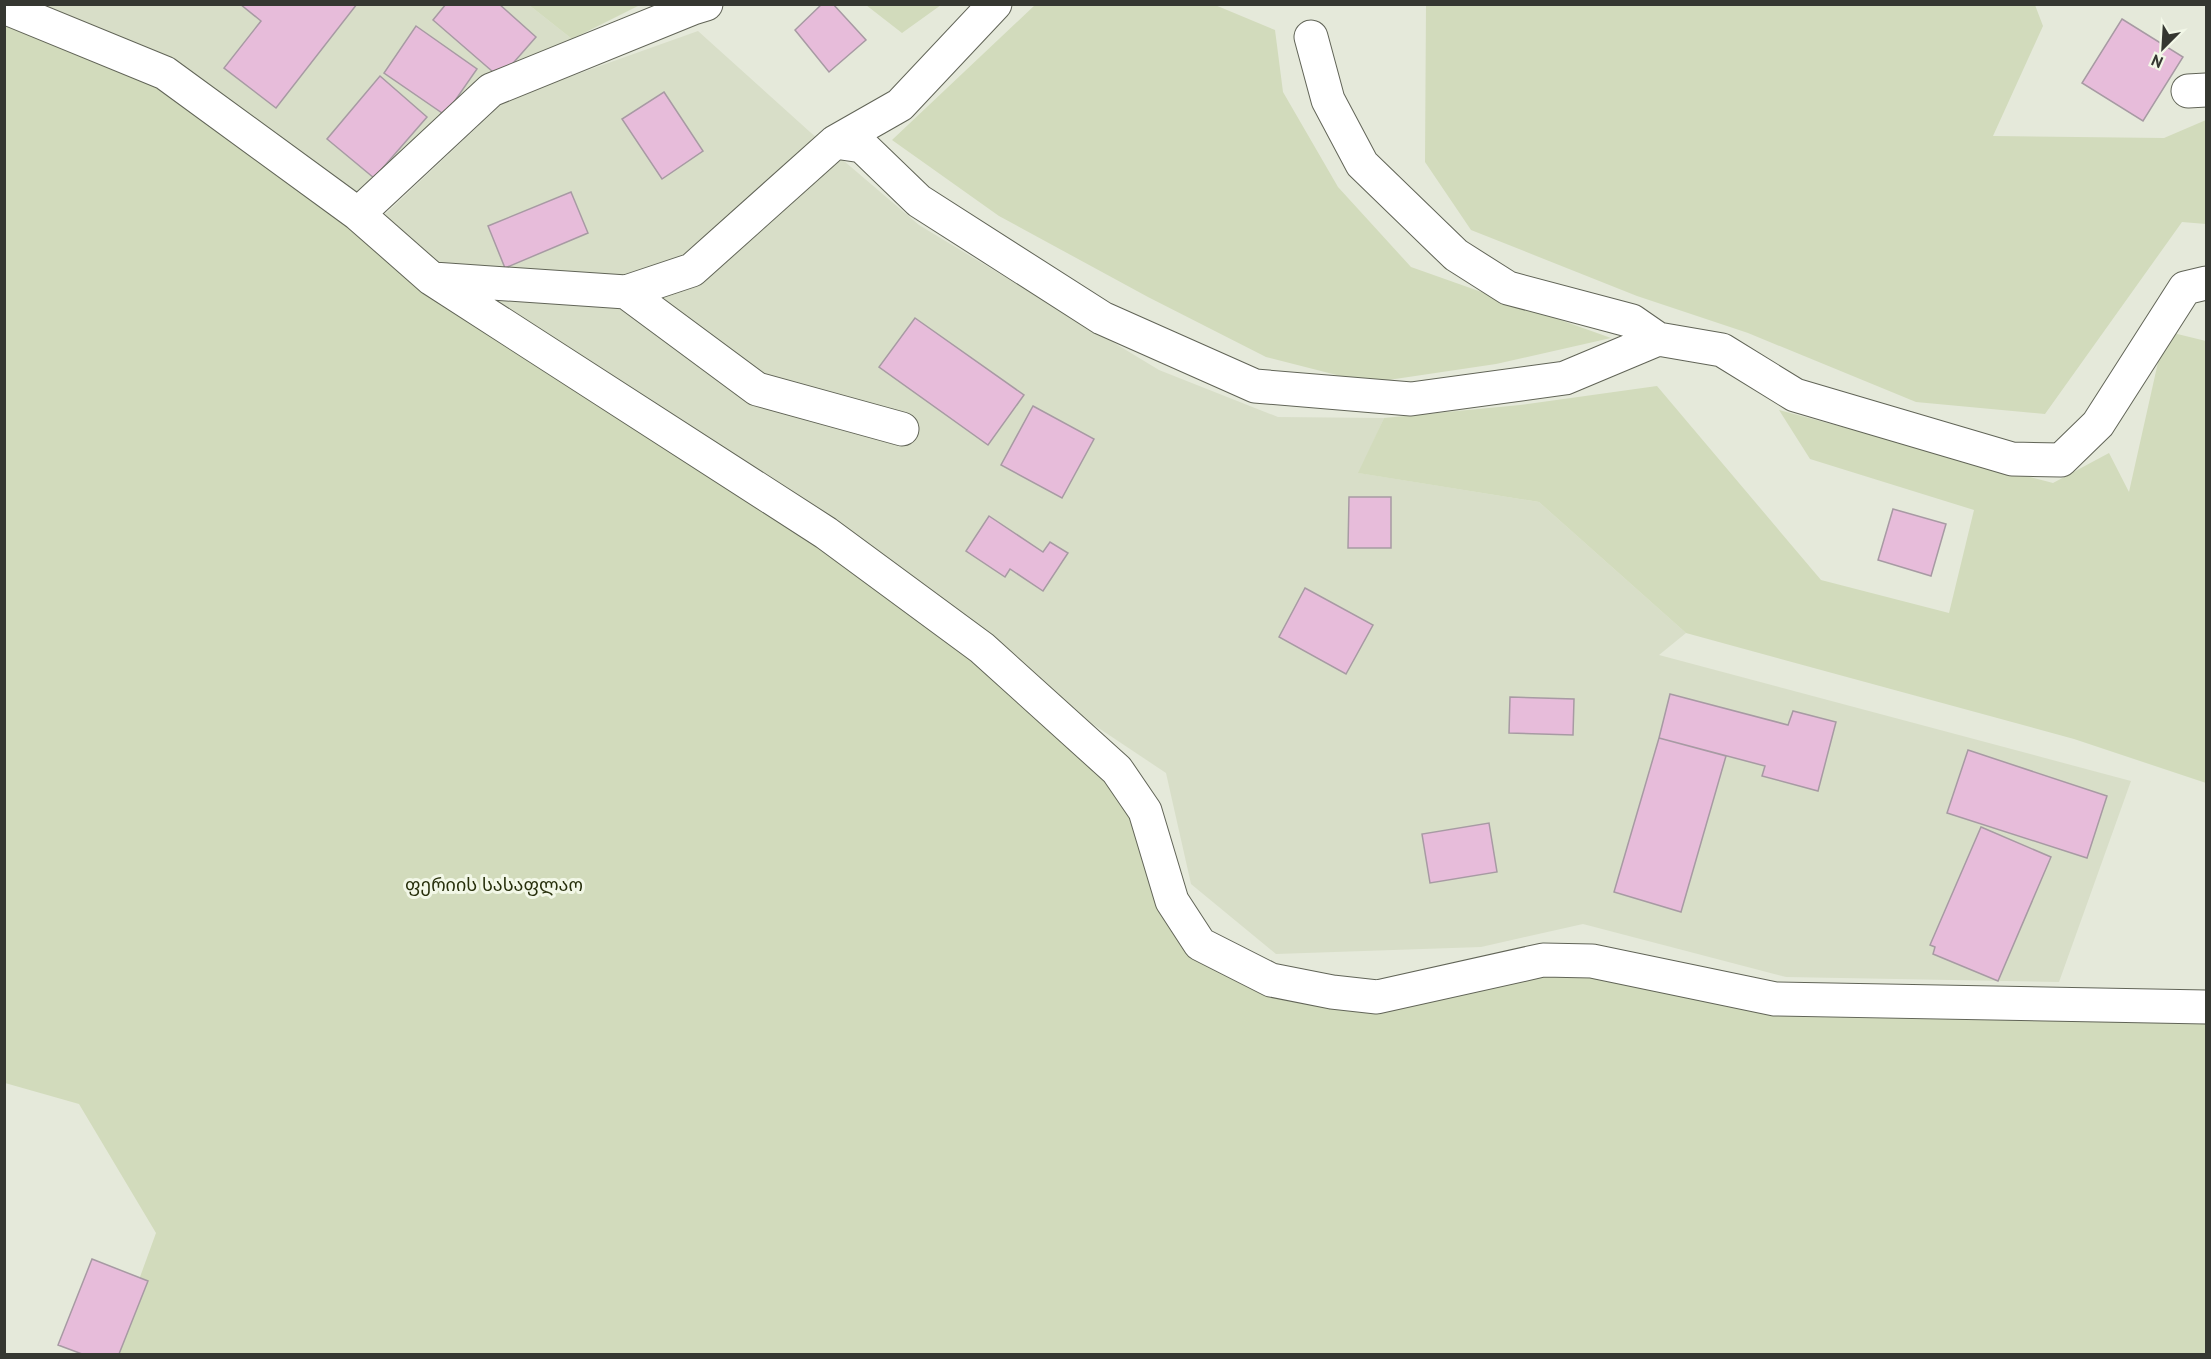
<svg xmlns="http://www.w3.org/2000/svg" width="2211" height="1359" viewBox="0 0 2211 1359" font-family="'PT Sans','Noto Sans Georgian',sans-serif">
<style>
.built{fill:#d8dec8}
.green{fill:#d2dbbc}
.building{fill:#e7bcda;stroke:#a79aa3;stroke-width:1.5}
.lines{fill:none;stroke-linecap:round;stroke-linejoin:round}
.minor-casing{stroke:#616457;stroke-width:35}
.minor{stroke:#fff;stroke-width:33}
.labels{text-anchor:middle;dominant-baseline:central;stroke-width:6;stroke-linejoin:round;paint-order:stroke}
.park-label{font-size:18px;fill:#272f0b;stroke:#f2f7e7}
</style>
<rect width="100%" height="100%" fill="#e5e9da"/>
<path class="built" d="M27 5H529L572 39 479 87 354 201Z
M698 31 810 132 919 225 1159 370 1278 417 1384 418 1359 473 1539 502 1686 633 1659 655 2131 781 2059 982 1786 977 1583 924 1481 947 1276 954 1191 884 1166 773 1085 719 378 221 507 99Z"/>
<path class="green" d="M529 5H640L572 39Z
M866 5H941L902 33Z
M1035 5H1215L1275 30 1283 92 1338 187 1411 267 1611 338 1496 364 1368 383 1266 357 1148 297 999 216 892 140Z
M1426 5H2035L2043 26 1993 136 2164 138 2206 120V224L2182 222 2045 414 1916 402 1748 333 1637 296 1471 230 1425 162Z
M4 7 165 73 975 654 1109 776 1197 946 1331 999 1541 966 1774 1007 2206 1014V1354H112L156 1233 79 1104 5 1083Z
M2165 331 2206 341V783L2074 739 1686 633 1539 502 1358 473 1384 418 1520 405 1657 386 1821 580 1949 613 1974 510 1810 459 1779 410 2053 483 2109 453 2129 492Z"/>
<path class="building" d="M240 4H357L276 108 224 68 261 21Z
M446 4H499L536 37 500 78 433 20Z
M822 4H833L866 40 829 72 795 30Z
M2122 19 2183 57 2143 121 2082 83Z
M416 26 477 69 445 115 384 73Z
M380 76 427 117 374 178 327 139Z
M664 92 703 151 662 179 622 119Z
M571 192 588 233 505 268 488 226Z
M915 318 1024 395 988 445 879 367Z
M1033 406 1094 439 1062 498 1001 465Z
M1349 497H1391V548H1348Z
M1893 509 1946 524 1931 576 1878 560Z
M989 516 1043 552 1050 542 1068 553 1043 591 1010 569 1005 577 966 551Z
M1305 588 1373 625 1346 674 1279 637Z
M1670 694 1788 725 1793 711 1836 722 1818 791 1762 776 1765 766 1659 738Z
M1510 697 1574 699 1573 735 1509 733Z
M1659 738 1726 756 1681 912 1614 892Z
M1968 750 2107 796 2087 858 1947 813Z
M1489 823 1497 872 1430 883 1422 834Z
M1981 827 2051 857 1998 981 1933 954 1935 947 1930 945Z
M92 1259 148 1281 119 1354H82L58 1345Z"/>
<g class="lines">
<g class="minor-casing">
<path id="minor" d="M4 7 165 73 358 214 432 279 826 533 982 648 1117 770 1145 811 1172 901 1200 944 1271 980 1332 992 1377 997 1543 960 1592 961 1775 999 2206 1007
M1311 37 1328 100 1362 164 1456 255 1508 288 1632 321 1658 339
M2188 91 2206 90
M835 142 900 105 995 4
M358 214 491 90 693 8 706 4
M433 279 626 292 692 270 835 142 862 146 919 201 1102 318 1255 386 1411 399 1565 378 1658 339 1722 350 1795 395 2012 459 2061 460 2098 424 2185 288 2206 283
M626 292 757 389 902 429"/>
</g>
<use href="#minor" class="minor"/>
</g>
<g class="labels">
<g class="park-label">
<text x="494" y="884">ფერიის სასაფლაო</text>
</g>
</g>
<rect width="2211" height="1359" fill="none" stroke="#353731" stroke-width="12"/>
<g transform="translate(2163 48) rotate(204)" stroke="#f2f7e7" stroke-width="4.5" paint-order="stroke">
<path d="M0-4.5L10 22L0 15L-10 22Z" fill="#353731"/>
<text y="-9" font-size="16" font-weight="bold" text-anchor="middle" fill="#353731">N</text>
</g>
</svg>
